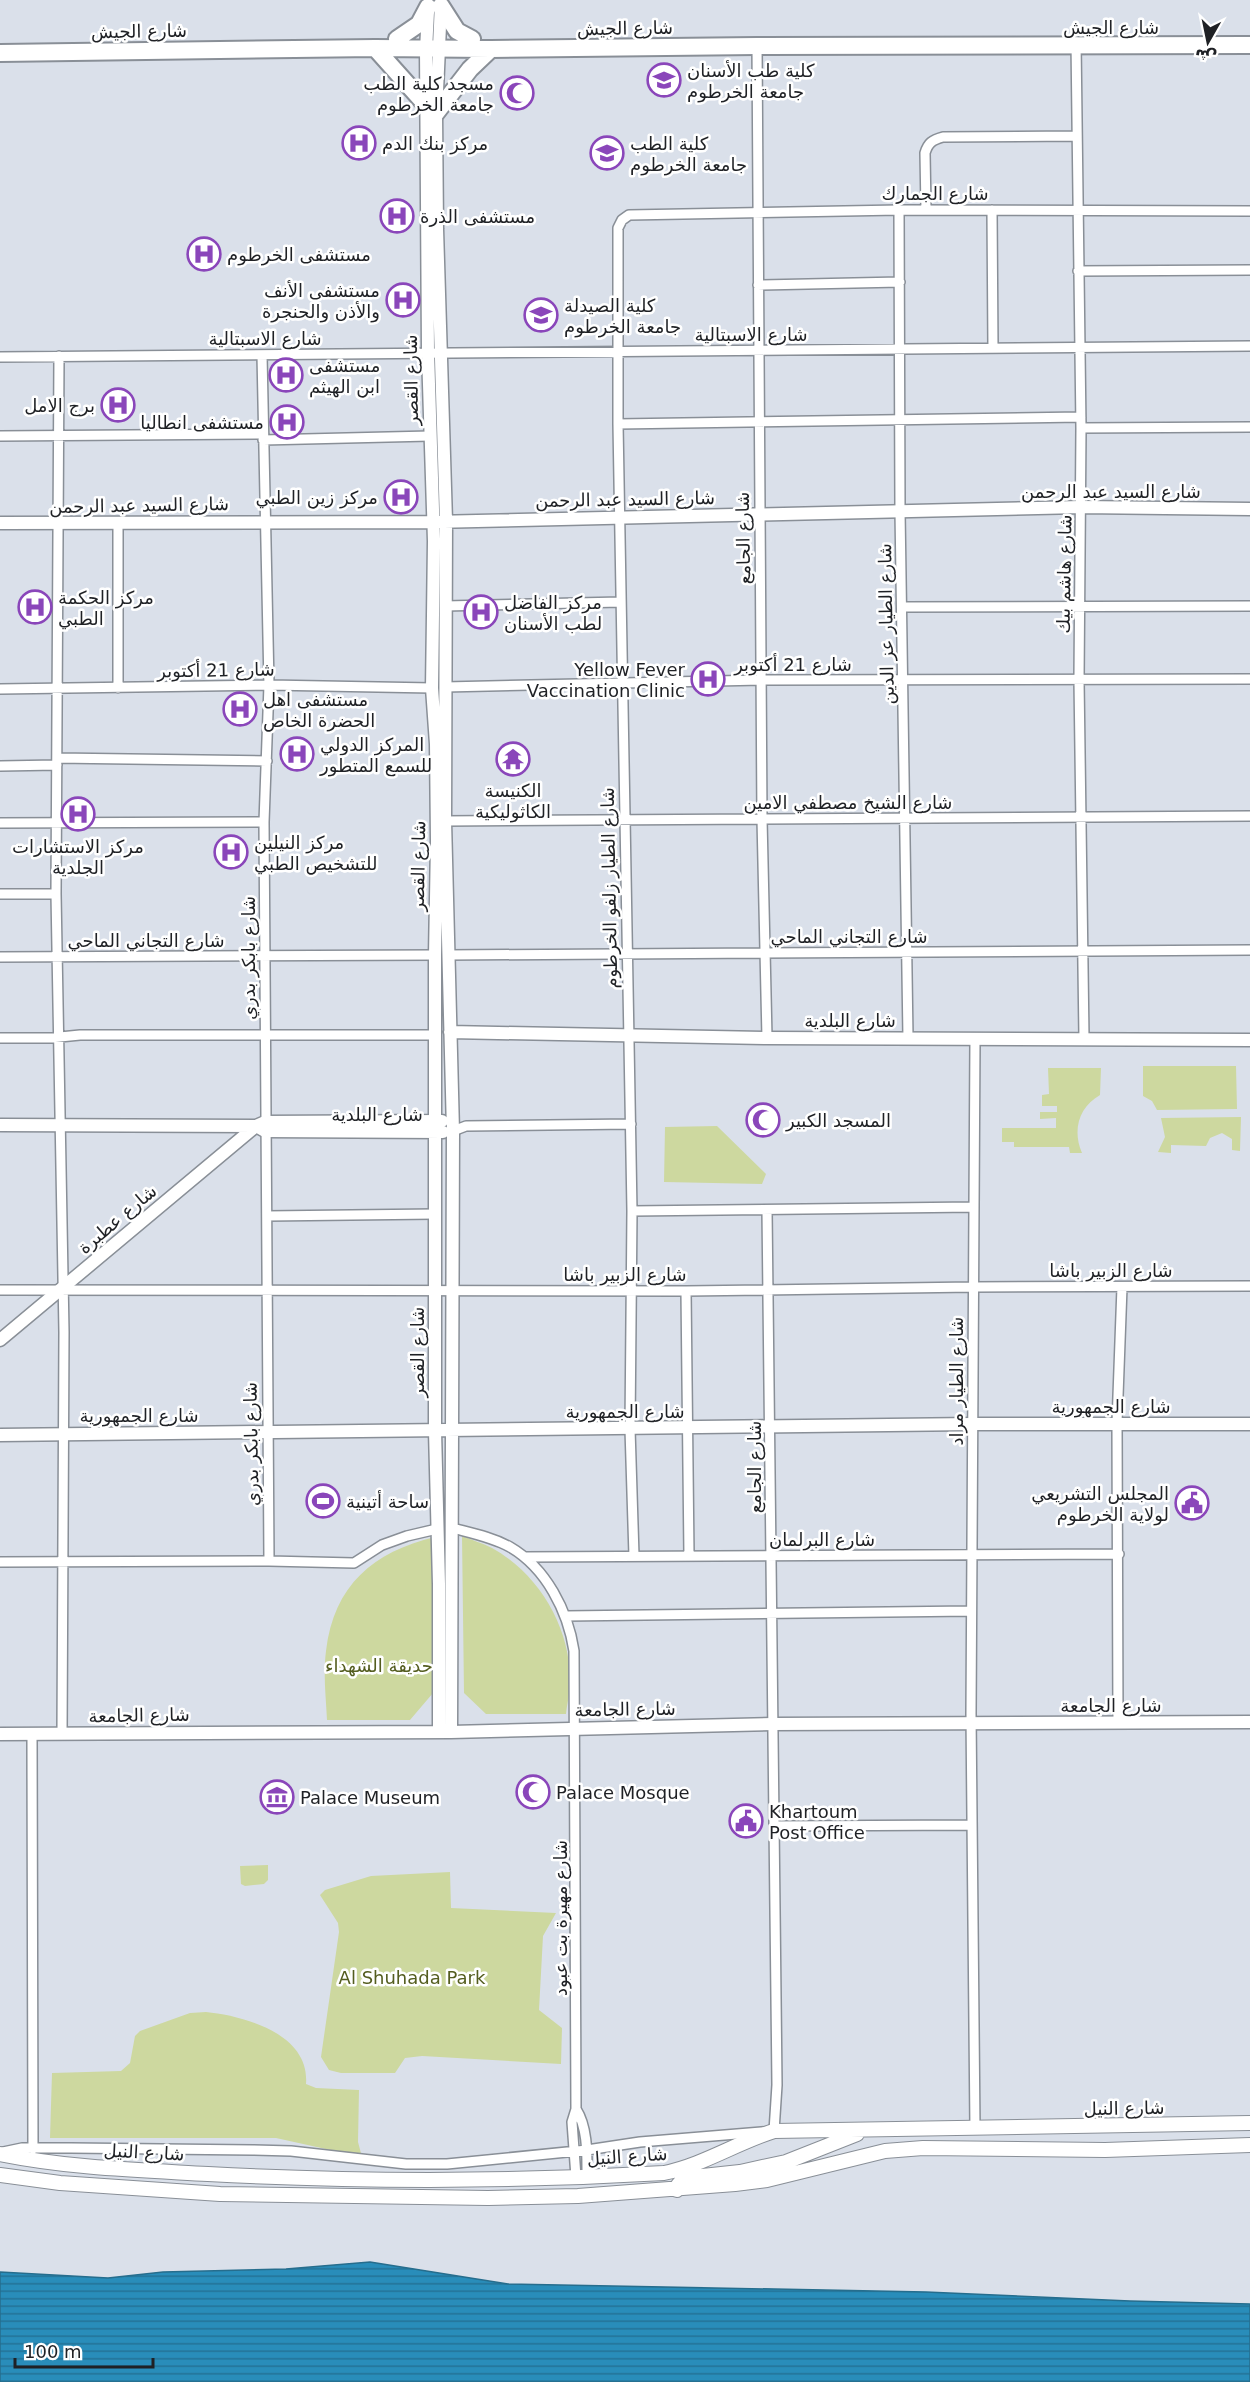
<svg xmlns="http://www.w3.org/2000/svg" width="1250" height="2382" viewBox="0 0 1250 2382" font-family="'DejaVu Sans',Cairo,sans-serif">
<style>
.green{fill:#cdd89f}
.water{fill:url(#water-rules);stroke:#266d8d;stroke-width:1.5}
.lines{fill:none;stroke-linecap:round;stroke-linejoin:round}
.street-casing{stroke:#898f97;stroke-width:12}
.secondary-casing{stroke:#898f97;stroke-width:15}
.primary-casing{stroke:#898f97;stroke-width:16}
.highway-casing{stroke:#898f97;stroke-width:20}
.street{stroke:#fff;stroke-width:9}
.secondary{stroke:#fff;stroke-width:12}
.primary{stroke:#fff;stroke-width:14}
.highway{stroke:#fff;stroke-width:16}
.labels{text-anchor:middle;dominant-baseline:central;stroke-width:5;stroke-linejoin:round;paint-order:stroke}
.street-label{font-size:18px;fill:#1f2125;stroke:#fff}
.poi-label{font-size:18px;fill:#1f2125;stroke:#fff;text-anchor:start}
.park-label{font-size:18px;fill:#545d1f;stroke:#fff}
</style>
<defs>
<pattern id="water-rules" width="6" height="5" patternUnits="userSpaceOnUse" patternTransform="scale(1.5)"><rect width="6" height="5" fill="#298dba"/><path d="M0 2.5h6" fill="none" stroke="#237397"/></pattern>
</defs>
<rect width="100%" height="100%" fill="#dae0ea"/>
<path class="green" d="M1143 1066H1236L1237 1109 1157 1110 1152 1101 1143 1096Z
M1048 1068H1101L1100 1095C1079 1107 1072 1130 1082 1153H1070L1069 1147H1014V1142H1002V1128H1056V1118L1040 1119V1112H1057V1106H1042V1095L1049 1094Z
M1241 1117 1240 1151 1232 1150V1139L1222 1133 1210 1138 1206 1146 1171 1145V1153L1158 1152 1165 1137 1161 1118Z
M717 1126 766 1174 762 1184 664 1182 665 1127Z
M462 1536C472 1540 482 1543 492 1548 539 1574 571 1628 570 1682 570 1693 567 1704 566 1714H486L464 1693Z
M435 1537 433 1693 410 1720H327C326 1698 323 1674 326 1651 334 1585 373 1552 435 1537Z
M268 1865V1880L264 1884 245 1886 241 1884 240 1866Z
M450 1872 451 1908 556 1913 543 1936 539 2010 562 2028 561 2064 422 2056 405 2058 395 2073H341L329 2070 321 2057 339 1932 338 1923 320 1895 325 1890 371 1876Z
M206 2012C245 2016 310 2034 306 2084L316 2088 359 2090 358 2142 362 2157 276 2138H50L52 2073 121 2071 130 2063 135 2036 140 2031 190 2013Z"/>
<path class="water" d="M370 2262 508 2284 926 2292 1130 2301 1250 2304V2382H0V2272L108 2278 163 2272 286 2269Z"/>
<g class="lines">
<g class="street-casing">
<path id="street" d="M1076 42 1081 428 1079 680 1084 1038
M757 44 762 819 767 1038
M899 210 900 511 908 1038
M926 210 925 153C928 143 932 140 943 137L1077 136
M992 210 993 348
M1078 271 1250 270
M758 285 900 282
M262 355 269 685 264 822 269 1561
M59 356 56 894 64 1332 62 1734
M0 357 1250 346
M618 424 1081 417
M1081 428 1250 427
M0 436 263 434
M263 440 430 436
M118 523V688
M445 606 621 602
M902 607 1250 606
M445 687 762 680 1250 679
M0 689 269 685 432 688
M57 758 267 761
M0 766 57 765
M445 821 1250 816
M0 823 264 822
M0 894H56
M448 955 1250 950
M0 957 435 955
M0 1038H50L80 1035H435
M453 1131 466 1126 631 1124
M632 1211 974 1207
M267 1216 435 1214
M0 1290 686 1291 973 1287 1250 1286
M686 1291 689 1556
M452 1528C471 1533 492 1537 510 1547 546 1568 568 1611 574 1651L576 2109 572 2122 576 2177
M634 1556 630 1429 632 1211 618 424V228L622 220 629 215 899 210 1250 211
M525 1557 1119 1554
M0 1562 269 1561 354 1563 382 1545 407 1536 437 1529
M566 1616 971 1611
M1118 1723 1117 1423 1122 1287
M32 1735 33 2149
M775 1826 971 1825
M576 2109C588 2128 587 2155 587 2176
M975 2129 971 1714 975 1039
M3 2152 22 2148H71L253 2150 291 2151 406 2164H447L587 2150 640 2142 774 2131 777 2085 767 1210"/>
</g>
<g class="secondary-casing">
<path id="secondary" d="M441 4 436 113 437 229 446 521 445 821 453 1131 451 1732
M428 11 426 50 428 353 434 541 432 688 436 744 437 841 435 955V1431L439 1584V1732
M0 523 433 522 1081 507 1250 509
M450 1032 767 1038 1250 1040
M0 1125 256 1126 265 1122 442 1121
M256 1126 265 1131 443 1132
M0 1340 256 1126
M0 1435 973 1424H1250
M0 1734 451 1732 773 1724 1250 1722"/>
</g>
<g class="primary-casing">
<path id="primary" d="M0 2154C69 2168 138 2170 208 2174 360 2182 512 2182 664 2173 703 2165 736 2143 774 2131L1250 2123
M0 2175 60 2183 220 2194 488 2198 578 2196 735 2184 767 2180 885 2151 923 2148 1105 2150 1250 2145
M677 2190 678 2185 684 2178 740 2172 786 2162 857 2134"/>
</g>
<g class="highway-casing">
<path id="highway" d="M441 6 457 31 472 39
M397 39 419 24 428 7
M375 48 426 105
M0 53 375 48 491 49 757 46 1250 45
M436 113 470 69 491 49"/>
</g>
<use href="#street" class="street"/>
<use href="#secondary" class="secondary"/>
<use href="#primary" class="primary"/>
<use href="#highway" class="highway"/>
</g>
<defs>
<g id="university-ring" transform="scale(1.725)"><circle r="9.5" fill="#fff" stroke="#8a46ba" stroke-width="1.5"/><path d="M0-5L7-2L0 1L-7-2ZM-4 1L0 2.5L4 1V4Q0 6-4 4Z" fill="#8a46ba"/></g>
<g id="mosque-ring" transform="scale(1.725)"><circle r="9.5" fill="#fff" stroke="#8a46ba" stroke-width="1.5"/><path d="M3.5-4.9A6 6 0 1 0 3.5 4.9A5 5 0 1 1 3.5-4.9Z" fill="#8a46ba"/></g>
<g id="hospital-ring" transform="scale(1.725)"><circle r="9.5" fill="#fff" stroke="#8a46ba" stroke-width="1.5"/><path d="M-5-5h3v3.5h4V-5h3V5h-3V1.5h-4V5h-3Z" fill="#8a46ba"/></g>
<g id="temple-ring" transform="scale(1.725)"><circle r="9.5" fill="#fff" stroke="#8a46ba" stroke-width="1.5"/><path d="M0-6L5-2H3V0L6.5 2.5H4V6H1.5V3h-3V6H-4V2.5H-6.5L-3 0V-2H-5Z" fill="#8a46ba"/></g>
<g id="stadium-ring" transform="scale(1.725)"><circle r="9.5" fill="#fff" stroke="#8a46ba" stroke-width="1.5"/><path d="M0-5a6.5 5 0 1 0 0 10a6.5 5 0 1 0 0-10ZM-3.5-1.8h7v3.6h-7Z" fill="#8a46ba"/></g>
<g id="civic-ring" transform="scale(1.725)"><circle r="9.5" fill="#fff" stroke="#8a46ba" stroke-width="1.5"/><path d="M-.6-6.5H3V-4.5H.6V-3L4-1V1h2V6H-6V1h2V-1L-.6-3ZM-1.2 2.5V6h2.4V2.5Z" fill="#8a46ba"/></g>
<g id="museum-ring" transform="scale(1.725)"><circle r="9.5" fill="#fff" stroke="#8a46ba" stroke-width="1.5"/><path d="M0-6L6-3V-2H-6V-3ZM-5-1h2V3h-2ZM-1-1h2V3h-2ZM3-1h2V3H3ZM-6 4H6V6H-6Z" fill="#8a46ba"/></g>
</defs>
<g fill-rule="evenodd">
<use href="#university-ring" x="664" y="80"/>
<use href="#mosque-ring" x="517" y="93"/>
<use href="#hospital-ring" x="359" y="143"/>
<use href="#university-ring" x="607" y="153"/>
<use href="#hospital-ring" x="397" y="216"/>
<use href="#hospital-ring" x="204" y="254"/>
<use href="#hospital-ring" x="403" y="300"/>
<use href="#university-ring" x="541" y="315"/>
<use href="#hospital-ring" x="286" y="375"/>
<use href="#hospital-ring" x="118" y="405"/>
<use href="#hospital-ring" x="287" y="422"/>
<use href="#hospital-ring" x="401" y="497"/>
<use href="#hospital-ring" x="35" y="607"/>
<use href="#hospital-ring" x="481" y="612"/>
<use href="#hospital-ring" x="708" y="679"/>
<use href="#hospital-ring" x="240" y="709"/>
<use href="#hospital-ring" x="297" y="754"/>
<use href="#temple-ring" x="513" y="759"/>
<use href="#hospital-ring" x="78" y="814"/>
<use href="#hospital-ring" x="231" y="852"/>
<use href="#mosque-ring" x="763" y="1120"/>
<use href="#stadium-ring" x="323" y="1501"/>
<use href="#civic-ring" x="1192" y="1503"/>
<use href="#mosque-ring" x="533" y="1792"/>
<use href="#museum-ring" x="277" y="1797"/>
<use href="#civic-ring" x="746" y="1821"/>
</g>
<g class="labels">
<g class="street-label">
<text x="1111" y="27">شارع الجيش</text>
<text transform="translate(625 28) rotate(-1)">شارع الجيش</text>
<text transform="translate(139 31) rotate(-1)">شارع الجيش</text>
<text x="935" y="193">شارع الجمارك</text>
<text x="751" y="334">شارع الاسبتالية</text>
<text x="265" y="338">شارع الاسبتالية</text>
<text transform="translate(411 380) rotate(-91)">شارع القصر</text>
<text x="1111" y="491">شارع السيد عبد الرحمن</text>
<text transform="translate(625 499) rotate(-1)">شارع السيد عبد الرحمن</text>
<text transform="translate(139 505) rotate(-1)">شارع السيد عبد الرحمن</text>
<text transform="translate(743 538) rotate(-91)">شارع الجامع</text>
<text transform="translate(1064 574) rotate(-89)">شارع هاشم بيك</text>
<text transform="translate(886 624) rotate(-91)">شارع الطيار عز الدين</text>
<text x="793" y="664">شارع 21 أكتوبر</text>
<text transform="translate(216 670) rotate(-1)">شارع 21 أكتوبر</text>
<text x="848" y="802">شارع الشيخ مصطفي الامين</text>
<text transform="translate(418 866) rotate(-89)">شارع القصر</text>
<text transform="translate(609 888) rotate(-91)">شارع الطيار زلفو الخرطوم</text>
<text x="849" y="936">شارع التجاني الماحي</text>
<text x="146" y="940">شارع التجاني الماحي</text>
<text transform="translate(248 958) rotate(-90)">شارع بابكر بدري</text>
<text x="850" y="1020">شارع البلدية</text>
<text x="377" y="1114">شارع البلدية</text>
<text transform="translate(117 1219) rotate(-40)">شارع عطبرة</text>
<text x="1111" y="1270">شارع الزبير باشا</text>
<text x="625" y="1274">شارع الزبير باشا</text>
<text transform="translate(417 1352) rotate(-90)">شارع القصر</text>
<text transform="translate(956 1381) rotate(-90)">شارع الطيار مراد</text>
<text x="1111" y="1406">شارع الجمهورية</text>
<text x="625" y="1411">شارع الجمهورية</text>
<text x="139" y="1415">شارع الجمهورية</text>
<text transform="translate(251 1444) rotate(-91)">شارع بابكر بدري</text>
<text transform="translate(754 1467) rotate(-90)">شارع الجامع</text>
<text x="822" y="1539">شارع البرلمان</text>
<text x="1111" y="1705">شارع الجامعة</text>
<text transform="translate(625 1709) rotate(-1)">شارع الجامعة</text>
<text transform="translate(139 1715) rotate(-1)">شارع الجامعة</text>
<text transform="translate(560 1918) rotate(-90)">شارع مهيرة بت عبود</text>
<text transform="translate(1124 2108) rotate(-1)">شارع النيل</text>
<text transform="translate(144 2152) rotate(3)">شارع النيل</text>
<text transform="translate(627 2156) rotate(-4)">شارع النيل</text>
</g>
<g class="poi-label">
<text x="687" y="70">كلية طب الأسنان<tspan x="687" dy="21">جامعة الخرطوم</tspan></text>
<text x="494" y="83" text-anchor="end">مسجد كلية الطب<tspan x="494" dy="21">جامعة الخرطوم</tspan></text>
<text x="382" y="143">مركز بنك الدم</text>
<text x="630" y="143">كلية الطب<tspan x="630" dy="21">جامعة الخرطوم</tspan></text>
<text x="420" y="216">مستشفى الذرة</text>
<text x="227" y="254">مستشفى الخرطوم</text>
<text x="380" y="290" text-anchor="end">مستشفى الأنف<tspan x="380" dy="21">والأذن والحنجرة</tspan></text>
<text x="564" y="305">كلية الصيدلة<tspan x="564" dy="21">جامعة الخرطوم</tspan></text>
<text x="309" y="365">مستشفى<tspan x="309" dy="21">ابن الهيثم</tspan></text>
<text x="95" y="405" text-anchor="end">برج الامل</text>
<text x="264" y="422" text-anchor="end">مستشفى انطاليا</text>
<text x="378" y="497" text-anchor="end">مركز زين الطبي</text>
<text x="58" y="597">مركز الحكمة<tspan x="58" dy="21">الطبي</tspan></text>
<text x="504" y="602">مركز الفاضل<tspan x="504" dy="21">لطب الأسنان</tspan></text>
<text x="685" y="669" text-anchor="end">Yellow Fever<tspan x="685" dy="21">Vaccination Clinic</tspan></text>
<text x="263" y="699">مستشفى اهل<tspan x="263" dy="21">الحضرة الخاص</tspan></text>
<text x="320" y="744">المركز الدولي<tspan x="320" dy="21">للسمع المتطور</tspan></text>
<text x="513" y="790" text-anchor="middle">الكنيسة<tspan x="513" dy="21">الكاثوليكية</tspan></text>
<text x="254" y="842">مركز النيلين<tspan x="254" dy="21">للتشخيص الطبي</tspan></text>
<text x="78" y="846" text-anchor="middle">مركز الاستشارات<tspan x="78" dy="21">الجلدية</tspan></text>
<text x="786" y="1120">المسجد الكبير</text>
<text x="1169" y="1493" text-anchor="end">المجلس التشريعي<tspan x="1169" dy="21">لولاية الخرطوم</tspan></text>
<text x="346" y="1501">ساحة أتينية</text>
<text x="556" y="1792">Palace Mosque</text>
<text x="300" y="1797">Palace Museum</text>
<text x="769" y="1811">Khartoum<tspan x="769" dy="21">Post Office</tspan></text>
</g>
<g class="park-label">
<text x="379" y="1665">حديقة الشهداء</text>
<text x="412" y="1977">Al Shuhada Park</text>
</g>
</g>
<g transform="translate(1208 42) rotate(189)" stroke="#ffffff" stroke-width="4.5" paint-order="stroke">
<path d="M0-4.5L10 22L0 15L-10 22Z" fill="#1f2125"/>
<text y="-9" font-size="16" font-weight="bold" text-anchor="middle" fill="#1f2125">ش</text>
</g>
<path d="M15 2358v9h138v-9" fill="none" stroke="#1f2125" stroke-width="3"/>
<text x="24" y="2358" font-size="18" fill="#1f2125" stroke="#ffffff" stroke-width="4.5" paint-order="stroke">100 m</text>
</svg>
